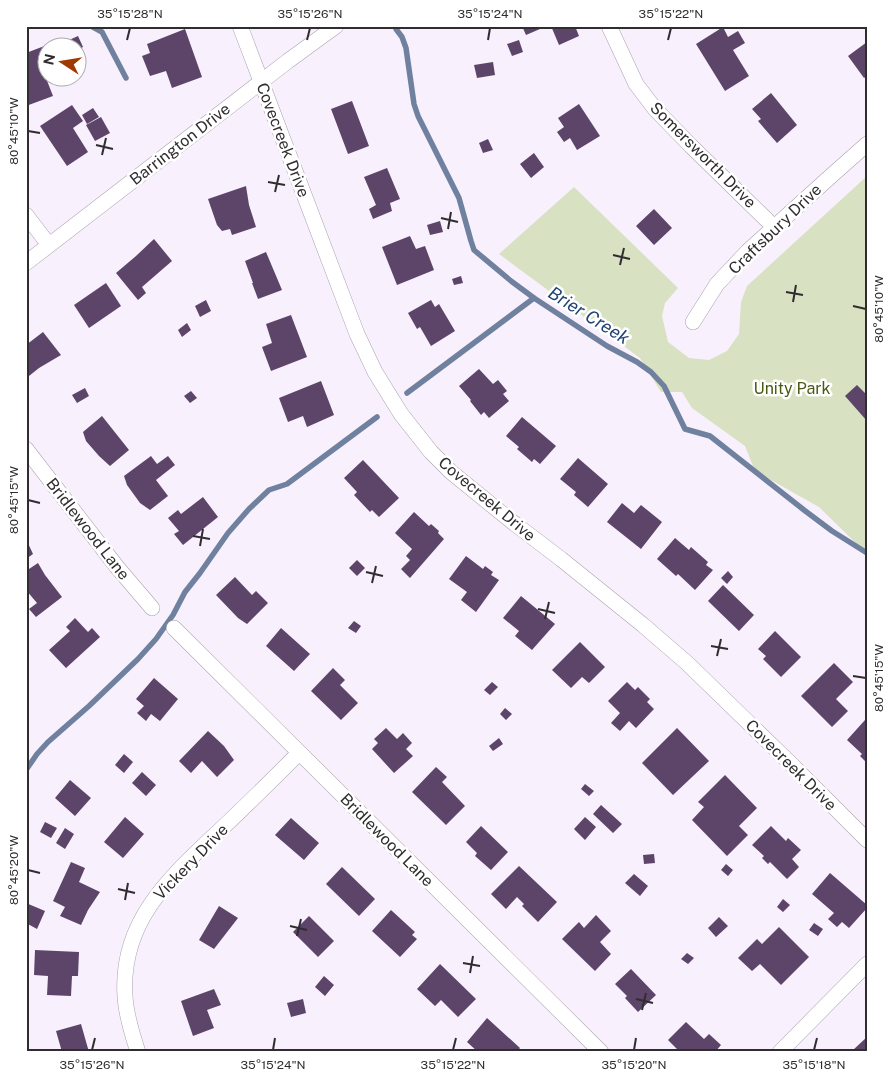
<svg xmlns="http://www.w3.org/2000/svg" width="893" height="1078" viewBox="0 0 893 1078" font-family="'Public Sans',sans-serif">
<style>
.green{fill:#d8e1c2}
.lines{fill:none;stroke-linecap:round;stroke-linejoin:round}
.stream{stroke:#6f819e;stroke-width:5.5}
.building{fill:#5d4569}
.street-casing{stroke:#a9a2ad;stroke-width:16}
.street{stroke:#fff;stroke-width:15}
.ticks{fill:none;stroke:#302d31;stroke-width:2}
.labels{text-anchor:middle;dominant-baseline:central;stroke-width:5;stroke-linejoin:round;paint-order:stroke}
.street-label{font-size:16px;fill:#302d31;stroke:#fff}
.park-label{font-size:16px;fill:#4a5a13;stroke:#fff}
.water-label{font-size:18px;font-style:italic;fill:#214476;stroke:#fff}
.neatline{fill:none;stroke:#302d31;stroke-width:2}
.ticks-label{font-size:12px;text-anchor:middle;fill:#302d31}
</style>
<rect width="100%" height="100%" fill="#f8f0fc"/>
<path class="green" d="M867 176V554L819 507 755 471 745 446 692 408 682 392H661L640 358 499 254 574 187 678 288 665 303 662 316 668 342 689 358 709 360 727 351 739 334 741 302 747 286Z"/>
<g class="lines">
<path class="stream" d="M91 26 102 32 126 78
M395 26 396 29 402 37 406 48 414 104 418 116 459 198 471 241 474 250 511 281 534 298 607 346 637 362 651 372 664 386 685 429 710 436 804 510 832 531 867 553
M407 393 534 298
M26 770 37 754 48 742 89 706 138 659 156 639 173 615 185 592 200 573 228 533 249 509 269 490 287 484 377 417"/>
</g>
<path class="building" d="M522 26H547L526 35Z
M551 26H575L579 36 559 45Z
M723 27 728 37 738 31 745 43 733 50 749 76 725 91 696 44Z
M185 29 202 77 172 88 166 71 150 76 142 56 150 53 147 44Z
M78 36 83 47 78 50V48H59L58 45Z
M519 40 523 52 512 56 507 44Z
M867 42V76L864 78 848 56Z
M47 45 48 48V72L44 73 53 96 26 106V53Z
M493 62 495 75 477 78 474 65Z
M771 93 797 125 777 143 758 121 761 119 752 109Z
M352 101 369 146 348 154 331 109Z
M579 104 600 136 577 150 570 138 564 142 557 132 564 127 558 118Z
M72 105 83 121 73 128 88 152 67 166 40 126Z
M93 108 99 117 87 124 82 115Z
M101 117 110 133 95 141 86 125Z
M488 139 493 150 483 153 479 143Z
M534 153 544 167 531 178 520 164Z
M387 168 400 199 390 203 392 211 373 219 369 209 376 205 364 177Z
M246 186 249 205 256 227 232 235 230 229 222 231 217 225 208 199Z
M654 209 672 228 654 245 636 226Z
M440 221 443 232 430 235 427 225Z
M410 236 416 249 425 246 434 270 397 285 382 247Z
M154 239 172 261 142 287 146 293 138 300 116 273 136 256Z
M266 252 282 290 258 299 252 283H253L245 261Z
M461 276 463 283 454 285 452 279Z
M106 283 121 306 89 328 74 305Z
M206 300 211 311 200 317 195 306Z
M431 300 435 307 439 304 455 331 431 346 420 327 417 329 408 313Z
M291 315 307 357 271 371 262 347 272 343 266 324Z
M187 323 191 330 182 337 178 330Z
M43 332 61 355 39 368 29 376 26 372V345Z
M479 369 493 384 498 380 507 391 503 394 509 401 489 418 484 412 481 415 470 401 471 400 459 386Z
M321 381 334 415 307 427 303 416 288 422 279 398Z
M857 385 867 395V421L845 396Z
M85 388 89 396 77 403 72 395Z
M191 391 197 398 190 403 184 396Z
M102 416 129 450 110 466 99 456 86 441 83 432Z
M522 417 556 446 540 464 534 459 532 462 517 449 519 447 506 436Z
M151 456 157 464 168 456 175 465 156 480 168 496 150 510 140 503 127 485 124 476Z
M578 458 608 484 588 507 574 495 576 492 560 479Z
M363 460 399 498 379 517 372 510 370 512 354 495 357 492 344 478Z
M203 497 218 517 183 545 174 534 179 531 168 518 178 510 181 514Z
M622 503 634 513 641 505 662 522 641 549 607 522Z
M414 512 429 526 431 524 439 531 438 533 444 539 410 578 401 569 410 560 406 556 412 549 395 533Z
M675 538 689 550 691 547 708 562 706 565 713 570 695 590 678 574 676 576 657 559Z
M26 539 33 554 26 559Z
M466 556 483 569 485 566 493 572 491 575 499 580 476 612 461 600 467 592 449 579Z
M357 560 365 568 357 576 349 568Z
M38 563 45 575 62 597 36 617 29 609 37 603 26 590V571Z
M728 571 733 577 727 584 721 578Z
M235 577 252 595 256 591 268 603 247 624 238 618 216 595Z
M723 585 754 615 739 631 708 601Z
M521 596 555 624 532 650 515 636 519 631 503 618Z
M75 618 88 632 92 628 100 637 66 668 49 650 70 631 66 627Z
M354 621 361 626 356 633 348 628Z
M281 628 310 654 294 671 266 646Z
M775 631 801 657 781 677 763 659 766 656 758 649Z
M580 642 605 667 589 683 582 677 571 688 552 670Z
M834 663 853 682 836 699 848 711 832 727 801 696Z
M333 668 345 680 340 685 358 703 341 720 311 691Z
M154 678 178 699 160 721 151 714 146 721 137 713 144 706 136 699Z
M492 682 498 687 490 695 484 690Z
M627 682 635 690 638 687 650 699 647 702 654 709 636 728 629 721 620 731 611 723 620 713 608 701Z
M505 708 512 714 506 720 500 714Z
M865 720 867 721V763L860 756 862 754 847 740Z
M386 728 397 739 403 733 412 743 406 749 413 756 394 773 372 749 378 743 374 739Z
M677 728 709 761 673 795 642 763Z
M208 731 224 746 234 760 217 777 202 761 191 773 179 761Z
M499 738 503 744 493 751 489 746Z
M124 754 133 762 124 773 115 765Z
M436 767 447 777 442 782 465 806 446 825 412 792Z
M142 772 156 785 146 796 132 783Z
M725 775 757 808 739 826 748 835 727 856 692 820 704 807 698 802Z
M70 780 91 798 75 816 55 798Z
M585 784 594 791 589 796 581 789Z
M601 805 622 824 613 833 593 814Z
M125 817 144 834 123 858 104 842Z
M585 817 596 827 585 840 574 829Z
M291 818 319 843 304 860 275 835Z
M45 822 57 828 51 838 40 832Z
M481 826 508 852 491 870 475 856 477 853 466 842Z
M771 826 786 841 788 838 801 850 792 859 799 867 787 879 770 862 768 864 762 858 764 856 752 845Z
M65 828 74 834 65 849 56 843Z
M654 854 655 863 644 864 643 855Z
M71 862 85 868 79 882 100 892 88 910 81 925 60 916 65 907 53 901Z
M726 864 733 870 728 876 721 870Z
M519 866 557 902 538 922 522 906 524 904 517 897 506 909 491 894Z
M342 867 375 899 359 916 326 884Z
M830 873 867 905V908L849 928 842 922 837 927 828 919 834 913 812 894Z
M634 874 648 886 640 896 625 883Z
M783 899 790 905 783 912 777 907Z
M26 903 45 911 37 929 26 923Z
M219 906 238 918 214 949 199 940Z
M391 910 415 932 412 935 417 939 400 957 372 931Z
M596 915 611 931 600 942 611 954 595 971 562 939 579 922 584 928Z
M309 916 334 941 318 957 293 932Z
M719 917 728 926 716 937 708 928Z
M814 923 823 929 818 936 809 930Z
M779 927 809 957 781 985 760 964 752 971 738 958 757 939 762 944Z
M35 950 79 952 78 976H72L71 996 47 995 48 976 34 975Z
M687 953 694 958 688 964 681 959Z
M440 964 476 999 458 1017 441 1000 435 1006 417 989Z
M631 969 656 995 638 1012 625 998 627 996 615 984Z
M324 976 334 985 325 996 315 987Z
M214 989 221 1005 207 1010 214 1028 193 1036 181 1001Z
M303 999 306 1013 291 1017 287 1003Z
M487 1018 520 1048 517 1052H478L467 1042Z
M686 1022 704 1039 709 1034 721 1045 715 1052H680L668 1040Z
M81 1024 89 1052H62L56 1031Z
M867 1037V1052H855L853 1050Z"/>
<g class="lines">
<g class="street-casing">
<path id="street" d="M240 26 357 334 375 372 401 414 431 452 451 472 515 524 561 559 643 625 687 663 792 765 867 840
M609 26 636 84 655 109 691 146 774 227
M26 215 49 245
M26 263 288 61 336 26
M693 322 717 284 748 251 831 176 867 144
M26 449 117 567 152 608
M174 628 601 1052
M138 1052C132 1034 126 1015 125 996 120 923 168 879 217 833 245 807 272 780 299 753
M780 1052 867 964"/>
</g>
<use href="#street" class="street"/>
</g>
<path class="ticks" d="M127 40 130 28M307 40 310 28M488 40 490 28M668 40 671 28M28 131 40 133M96 145 113 149M102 155 106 138M268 182 285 185M275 192 279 175M441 218 458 222M448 229 451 212M613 255 630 259M620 265 624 248M786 292 803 295M793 302 796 285M853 306 866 309M28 500 40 503M193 536 210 539M200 546 203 529M366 572 383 576M372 583 376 566M538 609 555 613M545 619 549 602M711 646 728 649M717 656 721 639M853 676 866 678M28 870 40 873M118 889 135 893M125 900 128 883M290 926 307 930M297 936 301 919M463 963 480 966M470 973 473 956M636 999 653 1003M642 1010 646 993M92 1050 95 1038M273 1050 275 1038M453 1050 456 1038M634 1050 636 1038M814 1050 817 1038"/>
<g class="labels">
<g class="street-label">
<text transform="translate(283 140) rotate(69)">Covecreek Drive</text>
<text transform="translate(180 144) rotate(-38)">Barrington Drive</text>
<text transform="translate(703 155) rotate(45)">Somersworth Drive</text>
<text transform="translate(775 229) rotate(-44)">Craftsbury Drive</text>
<text transform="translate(487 499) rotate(40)">Covecreek Drive</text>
<text transform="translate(88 529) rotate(52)">Bridlewood Lane</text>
<text transform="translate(791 765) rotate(45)">Covecreek Drive</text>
<text transform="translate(387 840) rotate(45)">Bridlewood Lane</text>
<text transform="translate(191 862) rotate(-46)">Vickery Drive</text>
</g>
<g class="park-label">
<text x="792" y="388">Unity Park</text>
</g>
<g class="water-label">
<text transform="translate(589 315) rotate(32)">Brier Creek</text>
</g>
</g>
<rect width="893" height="1078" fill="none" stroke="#ffffff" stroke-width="55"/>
<g transform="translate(62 62) rotate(282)"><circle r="24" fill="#ffffff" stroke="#acabad"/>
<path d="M0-4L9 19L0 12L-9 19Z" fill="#9e3a01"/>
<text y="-8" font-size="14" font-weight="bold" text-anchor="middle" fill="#302d31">N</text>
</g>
<rect x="28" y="28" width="838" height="1022" class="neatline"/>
<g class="ticks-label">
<text x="130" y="18">35°15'28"N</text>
<text x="310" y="18">35°15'26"N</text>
<text x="490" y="18">35°15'24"N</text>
<text x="671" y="18">35°15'22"N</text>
<text transform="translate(14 131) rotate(-90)" y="4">80°45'10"W</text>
<text transform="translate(879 309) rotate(-90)" y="4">80°45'10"W</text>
<text transform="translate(14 500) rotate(-90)" y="4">80°45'15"W</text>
<text transform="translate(879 678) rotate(-90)" y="4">80°45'15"W</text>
<text transform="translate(14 870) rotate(-90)" y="4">80°45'20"W</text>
<text x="92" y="1069">35°15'26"N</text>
<text x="273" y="1069">35°15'24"N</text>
<text x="453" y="1069">35°15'22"N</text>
<text x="634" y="1069">35°15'20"N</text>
<text x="814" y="1069">35°15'18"N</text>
</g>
</svg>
